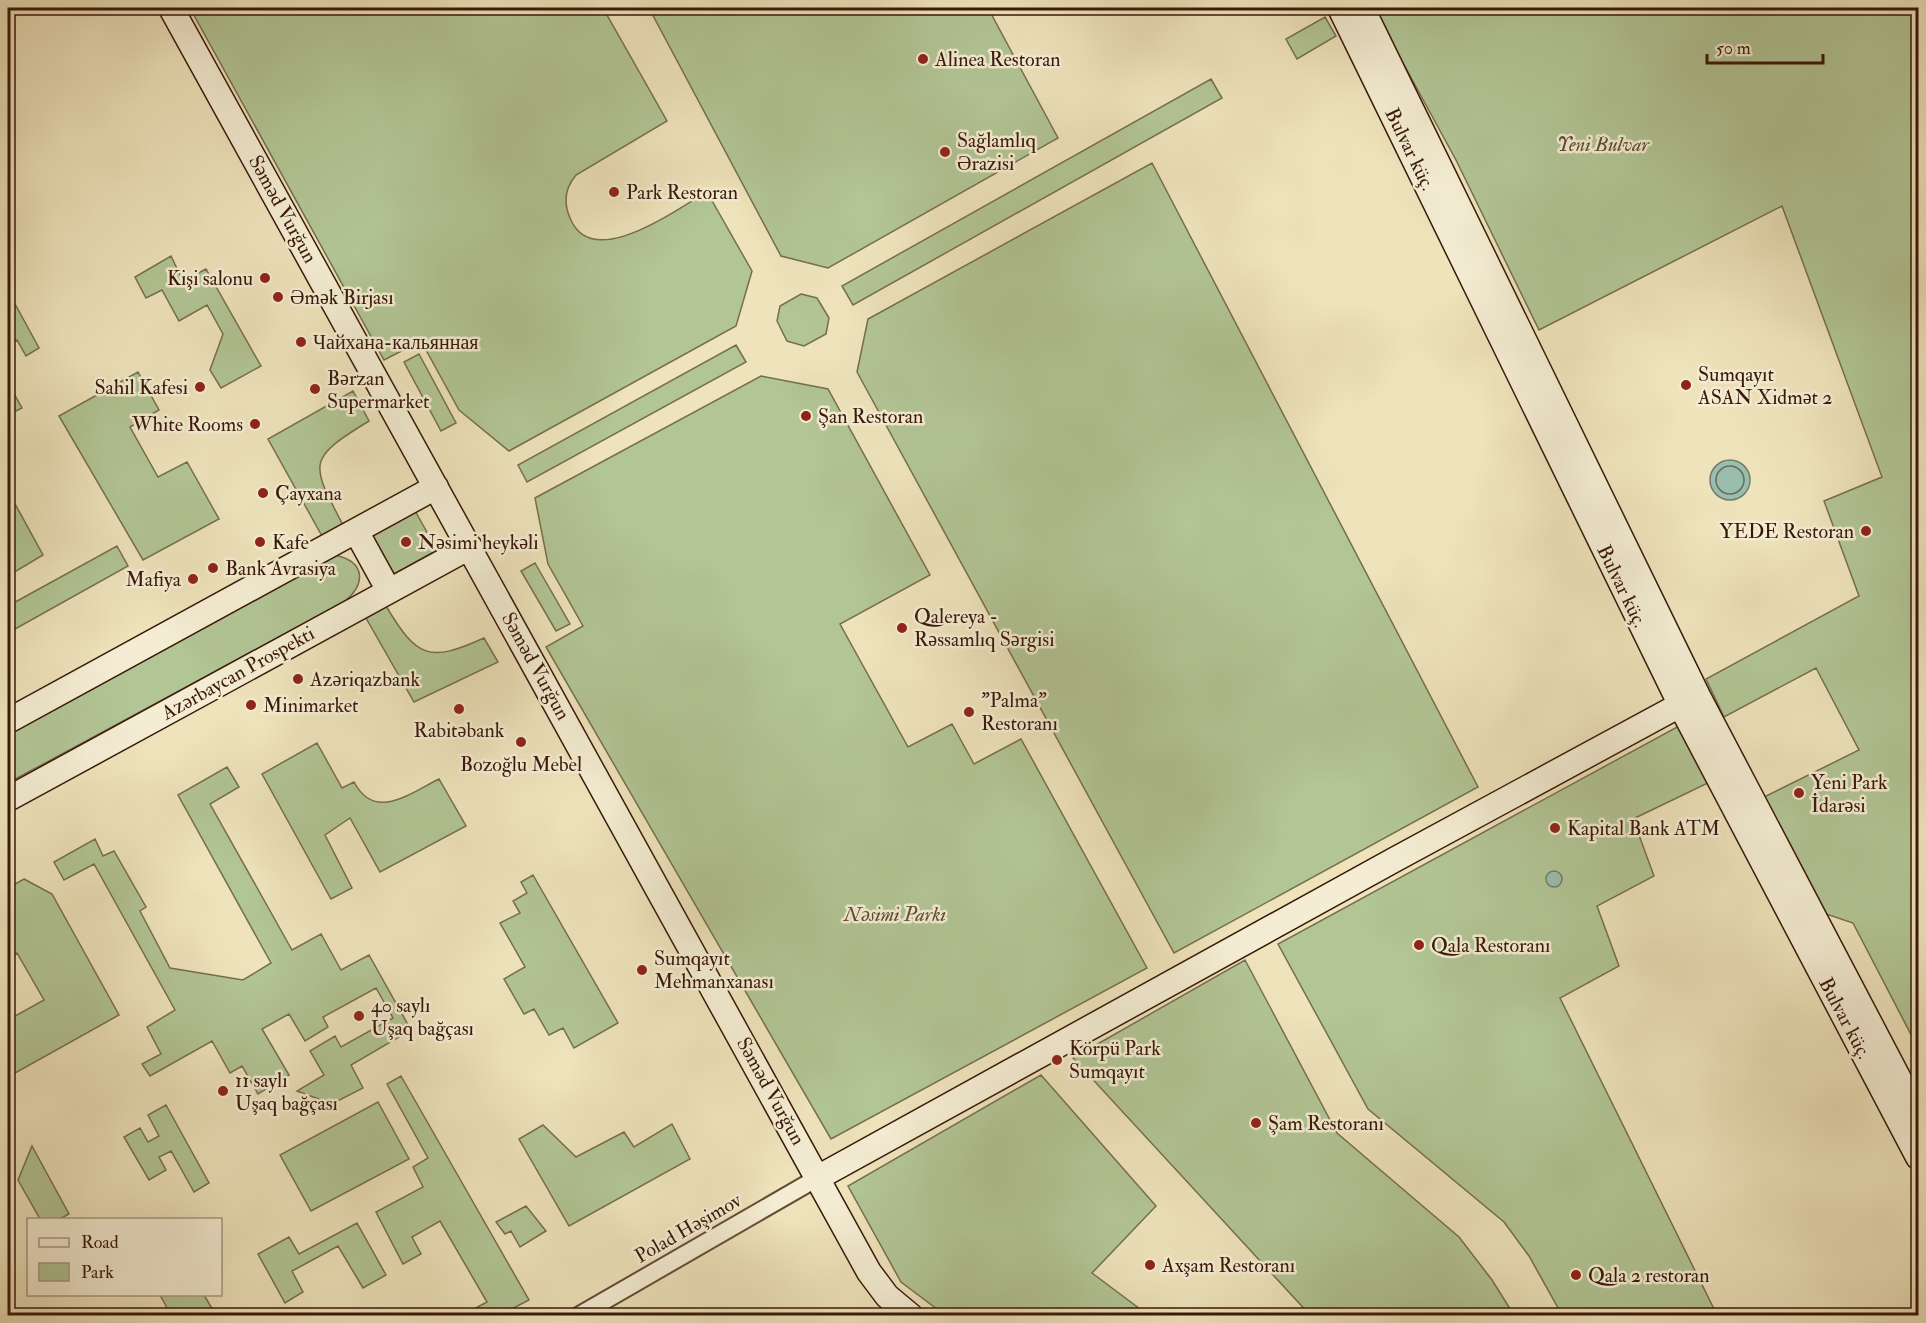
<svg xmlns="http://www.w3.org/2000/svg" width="1926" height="1323" viewBox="0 0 1926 1323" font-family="'IM FELL Double Pica',serif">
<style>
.green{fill:#b2c595;stroke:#766e4e;stroke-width:1.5}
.water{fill:#99beae;stroke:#737c6c;stroke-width:1.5}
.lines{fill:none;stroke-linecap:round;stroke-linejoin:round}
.shore{stroke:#696b5b;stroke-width:1.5}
.street-casing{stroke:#664b35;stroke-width:20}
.secondary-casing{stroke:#391808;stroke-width:27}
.street{stroke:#f4edd3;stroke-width:16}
.secondary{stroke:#f4edd3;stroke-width:24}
.poi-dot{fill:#8f2418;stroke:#f4edd3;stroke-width:2}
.labels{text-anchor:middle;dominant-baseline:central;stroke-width:5;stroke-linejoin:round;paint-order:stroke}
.poi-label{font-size:20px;fill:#391808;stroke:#f4edd3;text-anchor:start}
.park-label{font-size:20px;font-style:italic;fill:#5d4c32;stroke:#f4edd3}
.street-label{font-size:20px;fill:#391808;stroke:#f4edd3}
</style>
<rect width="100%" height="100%" fill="#eee3bb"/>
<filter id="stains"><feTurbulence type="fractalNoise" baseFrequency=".00333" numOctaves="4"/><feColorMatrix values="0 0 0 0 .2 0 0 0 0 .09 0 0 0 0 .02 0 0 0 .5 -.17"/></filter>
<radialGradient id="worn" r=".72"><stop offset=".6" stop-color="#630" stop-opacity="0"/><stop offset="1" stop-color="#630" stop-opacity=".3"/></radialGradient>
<path class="green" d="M190 8H603L667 121 576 175C565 188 563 202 570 218 592 273 676 209 707 192L752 271 736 326 509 451 459 410 421 341 384 360Z
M649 8H988L1058 138 828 268 781 256Z
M1373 8H1918V1048L1853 923 1826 914 1764 797 1859 750 1816 668 1724 717 1706 679 1859 596 1824 501 1882 477 1782 206 1539 330 1456 160Z
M1325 17 1336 36 1297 59 1286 39Z
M1211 79 1222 98 853 305 842 286Z
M1152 163 1478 787 1174 953 857 372 868 319Z
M171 256 183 281 206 269 261 366 221 388 210 370 223 334 207 305 179 321 162 290 146 298 135 277Z
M8 291 39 348 26 356 17 340 8 345Z
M801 294 817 298 829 318 826 334 804 346 787 341 777 321 780 306Z
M736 345 746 362 527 482 518 465Z
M419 354 456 423 441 431 404 362Z
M138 372 159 410 130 427 158 477 187 462 219 519 143 560 59 416Z
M761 376 828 389 930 575 840 624 908 747 952 724 974 764 1021 739 1147 968 831 1139 546 647 583 626 548 564 535 498Z
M8 383 22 408 8 415Z
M353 391 369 421C307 459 310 462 343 525L322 536 268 439Z
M8 491 43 555 8 576Z
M414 509 437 550 394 574 371 533Z
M117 546 128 566 8 633V606Z
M335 555C366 562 366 584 344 602L8 783V732Z
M535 563 570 624 556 631 521 571Z
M386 606C417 658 429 663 484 638L498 662 414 702 366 618Z
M1679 726 1710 782 1633 819 1654 876 1597 906 1619 966 1560 998 1717 1315H1562L1529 1256 1504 1222 1368 1109 1278 944Z
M317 743 342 788 354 782C375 822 410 793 439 779L466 826 380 872 350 818 325 835 352 888 331 899 262 774Z
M227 767 239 787 210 804 292 950 321 934 341 970 369 955 411 1030 351 1065 363 1088 332 1104 297 1091 324 1075 310 1051 335 1036 341 1047 393 1018 376 988 323 1017 328 1027 305 1041 289 1014 262 1029 289 1075 258 1094 242 1066 230 1073 212 1041 150 1076 142 1064 161 1054 147 1027 175 1010 94 864 64 880 54 862 95 839 103 856 114 851 146 907 140 911 170 968 243 980 271 963 178 795Z
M533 875 618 1023 574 1048 563 1028 549 1035 534 1009 524 1014 504 979 525 967 500 923 520 913 513 901 527 893 521 882Z
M24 879 52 894 119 1015 8 1077V1020L44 1000 17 953 8 958V888Z
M1245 960 1337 1133 1459 1237 1492 1280 1514 1315H1310L1073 1058Z
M1041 1075 1156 1206 1092 1273 1148 1315H945L901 1282 848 1186Z
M401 1076 529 1300 500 1315H463L487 1302 440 1221 412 1237 421 1254 403 1264 376 1212 423 1187 413 1167 428 1158 387 1084Z
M378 1102 409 1159 311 1211 280 1155Z
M166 1105 209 1183 194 1192 171 1151 159 1157 166 1170 149 1180 124 1137 140 1128 148 1142 159 1136 148 1115Z
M672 1124 690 1159 569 1226 519 1139 543 1125 576 1157 624 1132 634 1147Z
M32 1146 69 1214 60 1219H40L18 1180Z
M526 1206 546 1231 520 1247 511 1231 505 1234 496 1222Z
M357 1223 386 1275 363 1288 338 1246 292 1271 303 1292 285 1303 258 1254 289 1237 299 1254Z
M160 1295H204L216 1315H171Z"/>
<path class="water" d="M1710 480a20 20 0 1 1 40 0a20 20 0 1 1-40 0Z
M1546 879a8 8 0 1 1 16 0a8 8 0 1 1-16 0Z"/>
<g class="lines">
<path class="shore" d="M1716 480a14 14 0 1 1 28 0a14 14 0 1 1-28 0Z"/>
<g class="street-casing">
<path id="street" d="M578 1316 819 1177"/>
</g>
<g class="secondary-casing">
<path id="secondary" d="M171 8 869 1272 887 1296 911 1316
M1340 8 1687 718 1918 1157
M1362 8 1698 696 1918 1115
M356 531 389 591
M8 721 436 487
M8 799 470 547
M819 1177 1394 860 1693 698"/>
</g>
<use href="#street" class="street"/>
<use href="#secondary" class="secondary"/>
</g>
<g class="poi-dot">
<circle cx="923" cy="59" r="6"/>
<circle cx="945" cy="152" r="6"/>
<circle cx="614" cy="192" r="6"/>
<circle cx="265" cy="278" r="6"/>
<circle cx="278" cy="297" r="6"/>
<circle cx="301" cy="342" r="6"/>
<circle cx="1686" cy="385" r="6"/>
<circle cx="200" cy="387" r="6"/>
<circle cx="315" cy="389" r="6"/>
<circle cx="806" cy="416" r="6"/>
<circle cx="255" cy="424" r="6"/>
<circle cx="263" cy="493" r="6"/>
<circle cx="1866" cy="531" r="6"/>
<circle cx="260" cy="542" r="6"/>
<circle cx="406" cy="542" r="6"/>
<circle cx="213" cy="568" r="6"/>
<circle cx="193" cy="579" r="6"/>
<circle cx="902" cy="628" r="6"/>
<circle cx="298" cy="679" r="6"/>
<circle cx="251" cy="705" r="6"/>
<circle cx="459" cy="709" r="6"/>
<circle cx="969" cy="712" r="6"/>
<circle cx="521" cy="742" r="6"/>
<circle cx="1799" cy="793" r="6"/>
<circle cx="1555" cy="828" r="6"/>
<circle cx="1419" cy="945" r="6"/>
<circle cx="642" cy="970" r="6"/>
<circle cx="359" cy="1016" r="6"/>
<circle cx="1057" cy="1060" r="6"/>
<circle cx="223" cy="1091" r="6"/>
<circle cx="1256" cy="1123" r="6"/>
<circle cx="1150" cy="1265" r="6"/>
<circle cx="1576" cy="1275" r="6"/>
</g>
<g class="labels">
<g class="poi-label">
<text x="935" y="59">Alinea Restoran</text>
<text x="957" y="140">Sağlamlıq<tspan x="957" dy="23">Ərazisi</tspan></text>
<text x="626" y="192">Park Restoran</text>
<text x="253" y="278" text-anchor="end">Kişi salonu</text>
<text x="290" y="297">Əmək Birjası</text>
<text x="313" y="342">Чайхана-кальянная</text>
<text x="1698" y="374">Sumqayıt<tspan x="1698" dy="23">ASAN Xidmət 2</tspan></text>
<text x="327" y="378">Bərzan<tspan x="327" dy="23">Supermarket</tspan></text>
<text x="188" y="387" text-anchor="end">Sahil Kafesi</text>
<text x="818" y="416">Şan Restoran</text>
<text x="243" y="424" text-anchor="end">White Rooms</text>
<text x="275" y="493">Çayxana</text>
<text x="1854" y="531" text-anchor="end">YEDE Restoran</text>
<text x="272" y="542">Kafe</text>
<text x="418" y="542">Nəsimi heykəli</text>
<text x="225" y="568">Bank Avrasiya</text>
<text x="181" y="579" text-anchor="end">Mafiya</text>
<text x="914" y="616">Qalereya -<tspan x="914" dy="23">Rəssamlıq Sərgisi</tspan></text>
<text x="310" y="679">Azəriqazbank</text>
<text x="981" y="700">"Palma"<tspan x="981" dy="23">Restoranı</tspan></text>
<text x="263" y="705">Minimarket</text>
<text x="459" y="730" text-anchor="middle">Rabitəbank</text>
<text x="521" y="764" text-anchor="middle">Bozoğlu Mebel</text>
<text x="1811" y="782">Yeni Park<tspan x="1811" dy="23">İdarəsi</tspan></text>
<text x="1567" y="828">Kapital Bank ATM</text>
<text x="1431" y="945">Qala Restoranı</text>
<text x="654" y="958">Sumqayıt<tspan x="654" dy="23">Mehmanxanası</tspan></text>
<text x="371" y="1005">40 saylı<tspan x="371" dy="23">Uşaq bağçası</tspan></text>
<text x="1069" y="1048">Körpü Park<tspan x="1069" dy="23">Sumqayıt</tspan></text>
<text x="235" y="1080">11 saylı<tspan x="235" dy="23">Uşaq bağçası</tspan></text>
<text x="1268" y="1123">Şam Restoranı</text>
<text x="1162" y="1265">Axşam Restoranı</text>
<text x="1588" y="1275">Qala 2 restoran</text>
</g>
<g class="park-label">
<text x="1603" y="144">Yeni Bulvar</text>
<text x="895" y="914">Nəsimi Parkı</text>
</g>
<g class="street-label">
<text transform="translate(1410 149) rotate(64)">Bulvar küç.</text>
<text transform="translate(283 209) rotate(61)">Səməd Vurğun</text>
<text transform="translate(1622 586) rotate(64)">Bulvar küç.</text>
<text transform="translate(536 666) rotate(61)">Səməd Vurğun</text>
<text transform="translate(238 673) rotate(-29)">Azərbaycan Prospekti</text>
<text transform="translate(1845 1018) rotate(62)">Bulvar küç.</text>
<text transform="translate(771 1091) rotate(61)">Səməd Vurğun</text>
<text transform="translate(688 1228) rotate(-30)">Polad Həşimov</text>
</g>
</g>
<rect width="1926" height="1323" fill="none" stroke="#eee3bb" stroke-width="30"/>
<rect x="9" y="9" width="1908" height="1305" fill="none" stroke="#391808" stroke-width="3"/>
<rect x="15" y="15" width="1896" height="1293" fill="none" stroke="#391808" stroke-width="1.5"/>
<rect x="27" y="1218" width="195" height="78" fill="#f4edd3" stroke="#a99882" stroke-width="1.5"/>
<rect x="39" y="1238" width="30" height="9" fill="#f4edd3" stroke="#a99882" stroke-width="1.5"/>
<text x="81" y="1248" font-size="18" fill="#391808">Road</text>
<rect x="39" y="1263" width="30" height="18" fill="#b2c595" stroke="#a99882" stroke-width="1.5"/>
<text x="81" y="1278" font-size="18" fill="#391808">Park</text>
<path d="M1707 54v9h116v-9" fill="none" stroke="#391808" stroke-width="3"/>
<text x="1716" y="54" font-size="18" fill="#391808" stroke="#f4edd3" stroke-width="4.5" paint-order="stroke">50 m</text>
<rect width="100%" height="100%" filter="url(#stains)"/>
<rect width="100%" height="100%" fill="url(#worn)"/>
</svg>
